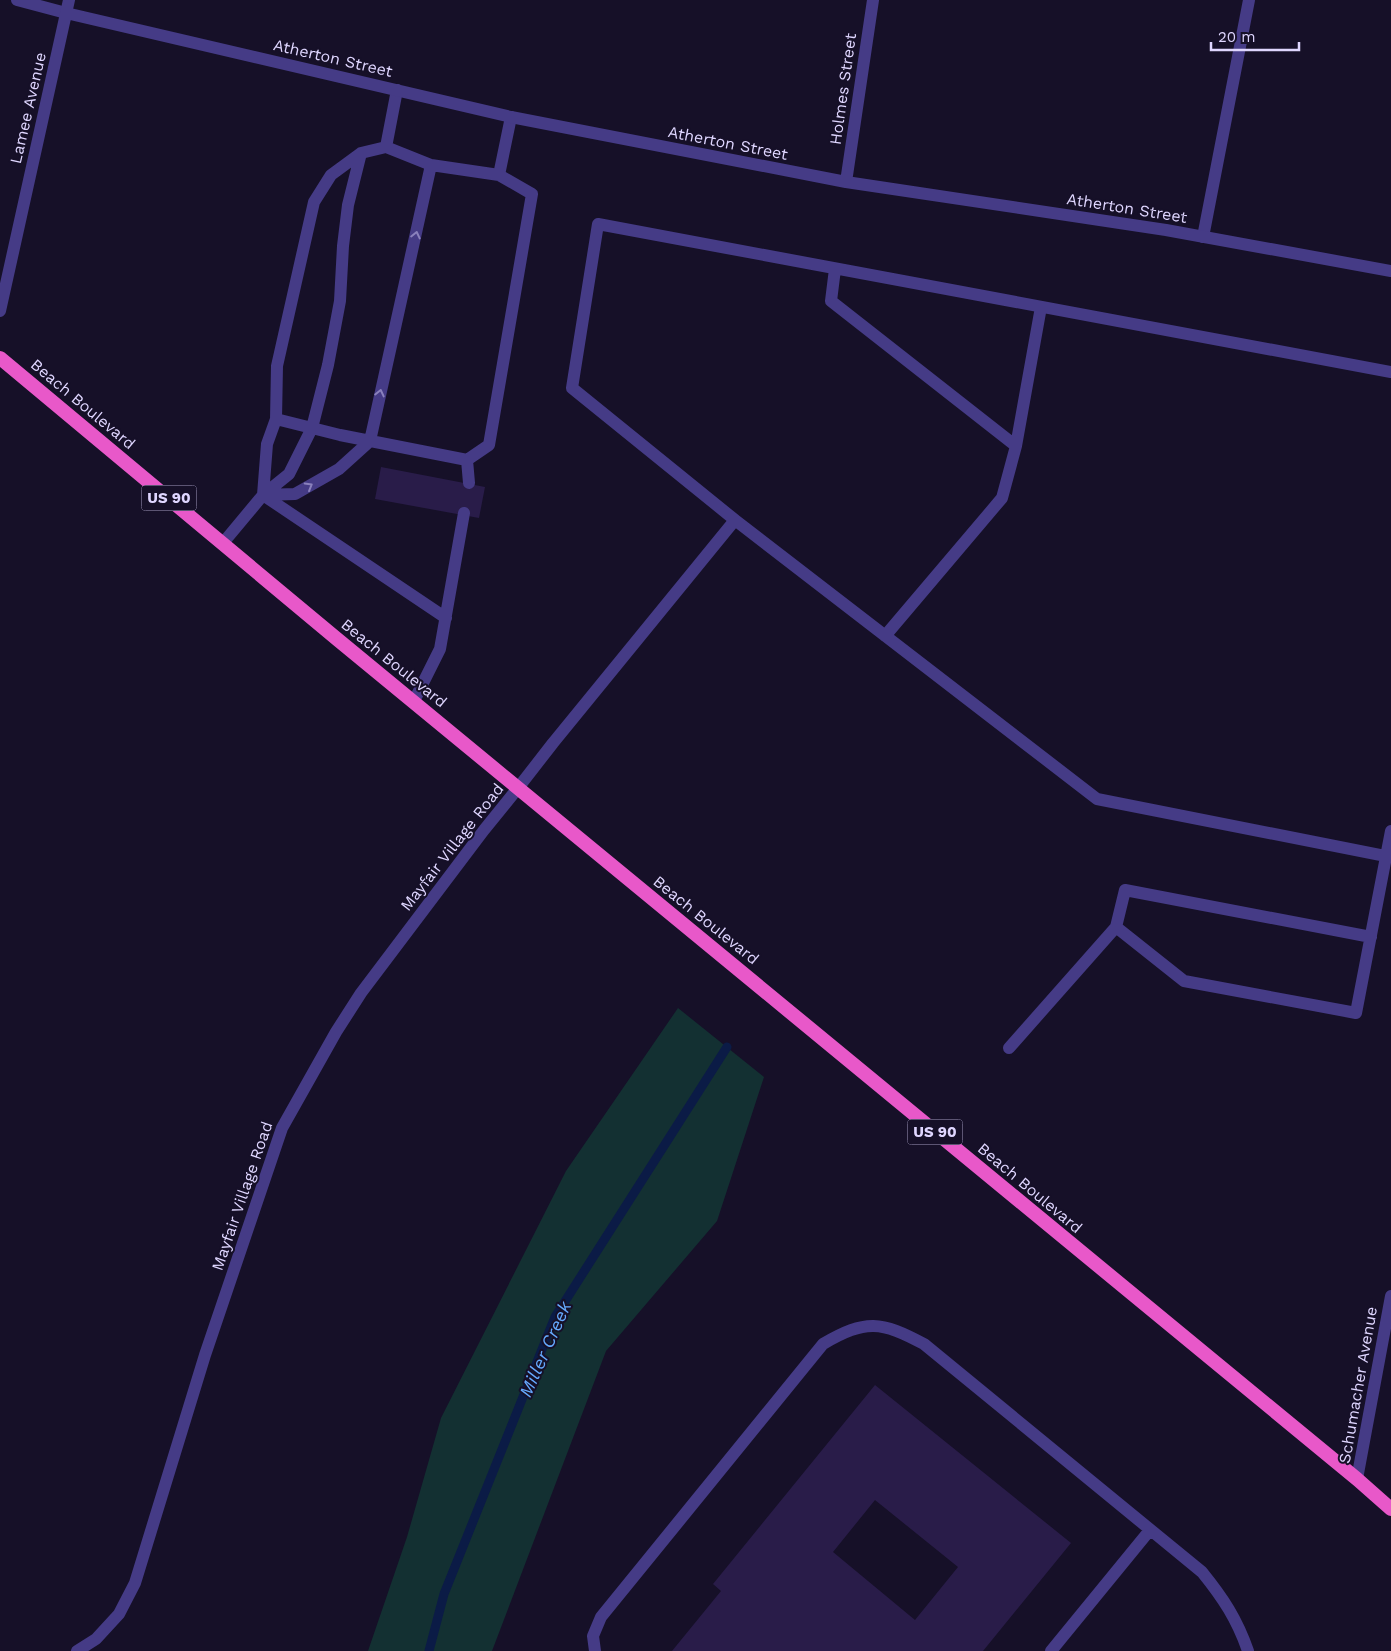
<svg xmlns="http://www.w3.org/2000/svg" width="1391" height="1651" viewBox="0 0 1391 1651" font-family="'Work Sans',sans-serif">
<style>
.green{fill:#133032}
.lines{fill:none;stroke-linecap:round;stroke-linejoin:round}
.stream{stroke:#0b1b46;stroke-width:9}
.building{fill:#291c49;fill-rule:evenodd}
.service{stroke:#453b86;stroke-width:12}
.minor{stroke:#453b86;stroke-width:12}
.trunk{stroke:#e858c9;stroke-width:14}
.oneway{stroke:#8a81bc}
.labels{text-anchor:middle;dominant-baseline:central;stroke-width:4;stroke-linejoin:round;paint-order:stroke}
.shield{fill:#161028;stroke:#a39bbe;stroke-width:1}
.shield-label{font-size:15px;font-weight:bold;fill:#dfd6ff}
.street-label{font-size:16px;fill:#dfd6ff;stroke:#161028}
.water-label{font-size:18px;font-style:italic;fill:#65a9fe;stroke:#161028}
</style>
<rect width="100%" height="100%" fill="#161028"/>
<path class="green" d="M678 1008 764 1077 717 1221 606 1351 492 1651H368L407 1537 441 1418 566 1171Z"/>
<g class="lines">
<path class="stream" d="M429 1651 444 1594 555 1317 727 1047"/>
</g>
<path class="building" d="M381 467 485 487 479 518 375 499Z
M875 1385 1071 1543 983 1651H672L721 1591 713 1584ZM875 1500 958 1567 915 1620 833 1552Z"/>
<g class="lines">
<path class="service" d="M17 0 66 13
M386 147 397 90
M1203 237 1249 0
M835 269 831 301 1016 446 1002 498 885 636
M276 419 340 435 467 460 469 483
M1016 446 1041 307
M467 460 489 445 532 194 499 175
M263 495 267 444 276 419 277 366 314 202 331 175 361 153 386 147 431 165 499 175 511 117
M263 495 295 494 339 469 370 441 431 165
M263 495 446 618
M735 520 1097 799 1391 857
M223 543 263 495 289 474 312 428 328 365 340 301 343 246 348 205 361 153
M414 701 440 649 464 513
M518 788 553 743 735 520 572 388 598 224 1391 372
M1116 927 1125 890 1371 937
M1009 1048 1116 927 1184 981 1356 1013 1391 831
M595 1651 593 1636 601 1617 823 1344C866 1319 881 1321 924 1344L1202 1572C1223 1598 1237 1619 1248 1651
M1051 1651 1150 1530"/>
<path class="minor" d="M66 13 511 117 846 182 1166 230 1391 271
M846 182 873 0
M0 311 69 0
M1357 1479 1391 1296
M77 1651 96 1639 119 1614 135 1583 205 1355 282 1128 336 1032 361 993 484 830 518 788"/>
<path class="trunk" d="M0 358 337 639 1357 1479 1391 1509"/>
</g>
<defs><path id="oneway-chevron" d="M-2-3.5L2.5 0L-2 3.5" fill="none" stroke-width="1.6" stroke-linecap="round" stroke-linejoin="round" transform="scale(1.25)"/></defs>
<g class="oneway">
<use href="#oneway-chevron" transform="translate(416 235) rotate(-77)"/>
<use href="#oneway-chevron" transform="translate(380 393) rotate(-77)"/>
<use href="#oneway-chevron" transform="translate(309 486) rotate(-30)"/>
</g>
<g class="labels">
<g class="shield">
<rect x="141.5" y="485.5" width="55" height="25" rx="4"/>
<rect x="907.5" y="1119.5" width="55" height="25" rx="4"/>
</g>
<g class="shield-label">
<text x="169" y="498">US 90</text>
<text x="935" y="1132">US 90</text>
</g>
<g class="street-label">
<text transform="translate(333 58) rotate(13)">Atherton Street</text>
<text transform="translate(843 89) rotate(-82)">Holmes Street</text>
<text transform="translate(28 108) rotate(-77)">Lamee Avenue</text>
<text transform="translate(728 143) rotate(11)">Atherton Street</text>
<text transform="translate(1127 208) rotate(9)">Atherton Street</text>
<text transform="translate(83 404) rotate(40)">Beach Boulevard</text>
<text transform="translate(394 663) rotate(39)">Beach Boulevard</text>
<text transform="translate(452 847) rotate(-52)">Mayfair Village Road</text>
<text transform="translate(706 920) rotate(39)">Beach Boulevard</text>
<text transform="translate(1030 1188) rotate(40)">Beach Boulevard</text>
<text transform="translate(242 1196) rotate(-71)">Mayfair Village Road</text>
<text transform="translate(1358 1385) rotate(-80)">Schumacher Avenue</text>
</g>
<g class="water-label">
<text transform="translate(545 1349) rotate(-66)">Miller Creek</text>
</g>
</g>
<path d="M1211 42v8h88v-8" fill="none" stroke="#dfd6ff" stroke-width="2.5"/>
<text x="1218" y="42" font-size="15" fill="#dfd6ff" stroke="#161028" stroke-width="4" paint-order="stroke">20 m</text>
</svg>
